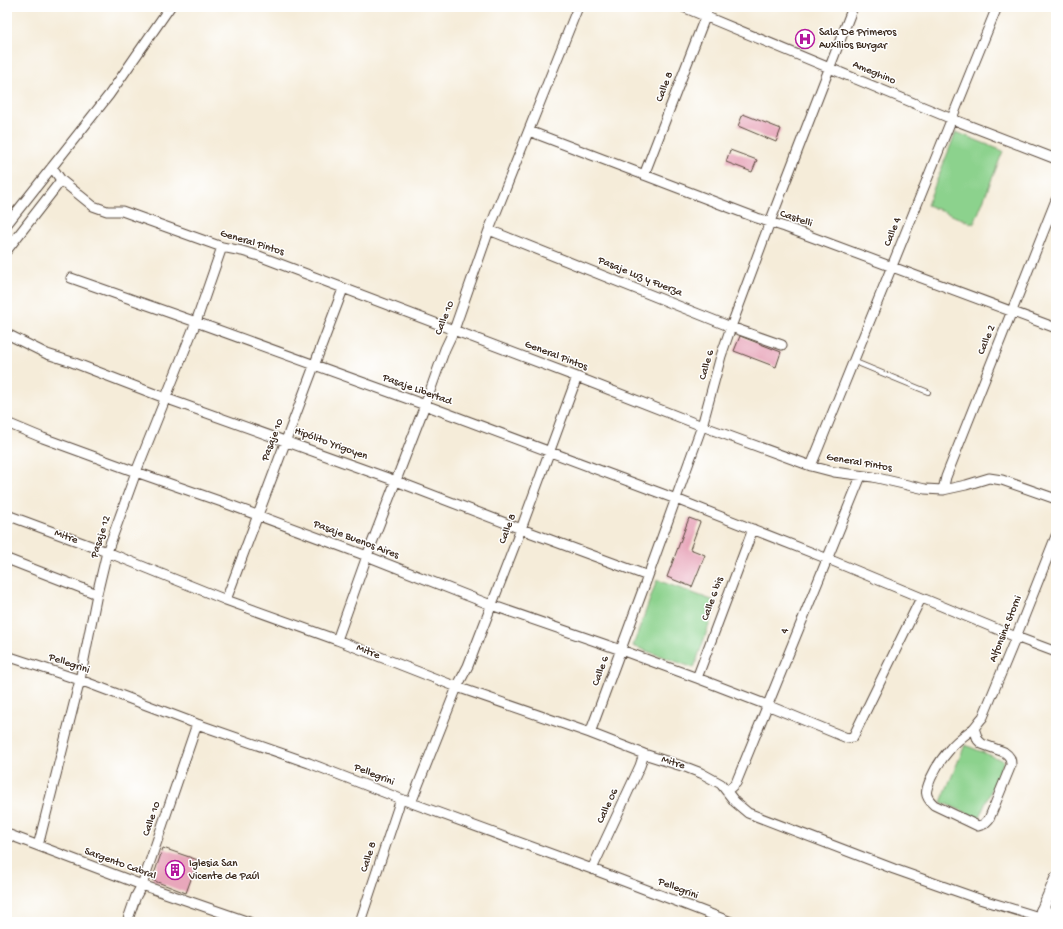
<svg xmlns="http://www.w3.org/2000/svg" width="1063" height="929" viewBox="0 0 1063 929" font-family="'Gochi Hand',sans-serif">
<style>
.green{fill:#8cd28d;stroke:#647e56}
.building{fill:#e8a7bb}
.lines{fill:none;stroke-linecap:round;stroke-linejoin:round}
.service-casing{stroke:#57473a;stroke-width:6}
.minor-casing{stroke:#57473a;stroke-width:11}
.tertiary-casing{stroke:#57473a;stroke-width:13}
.secondary-casing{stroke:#57473a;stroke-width:14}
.service{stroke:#fff;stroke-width:4.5}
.minor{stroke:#fff;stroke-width:9}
.tertiary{stroke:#fff;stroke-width:11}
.secondary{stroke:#fff;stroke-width:12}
.labels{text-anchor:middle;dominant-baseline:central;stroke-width:3;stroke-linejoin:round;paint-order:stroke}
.poi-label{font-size:11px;fill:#3b2a1e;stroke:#fff;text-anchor:start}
.street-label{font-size:11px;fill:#3b2a1e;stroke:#fff}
</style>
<rect width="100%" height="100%" fill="#fff"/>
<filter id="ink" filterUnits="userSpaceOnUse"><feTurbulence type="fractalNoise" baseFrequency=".025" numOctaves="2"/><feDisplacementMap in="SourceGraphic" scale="8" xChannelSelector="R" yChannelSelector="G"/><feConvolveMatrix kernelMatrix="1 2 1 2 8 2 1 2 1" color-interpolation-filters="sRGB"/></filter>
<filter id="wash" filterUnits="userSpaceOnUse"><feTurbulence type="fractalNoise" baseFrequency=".012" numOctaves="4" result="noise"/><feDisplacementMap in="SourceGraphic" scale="16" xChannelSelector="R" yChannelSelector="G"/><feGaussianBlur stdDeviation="0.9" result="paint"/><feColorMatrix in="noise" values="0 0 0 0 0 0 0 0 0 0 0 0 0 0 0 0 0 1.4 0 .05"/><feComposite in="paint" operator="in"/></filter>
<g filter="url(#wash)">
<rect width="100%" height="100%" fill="#f5ecd9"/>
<path class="green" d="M956 132 1003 151 974 224 927 205Z
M657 580 717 602 694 668 633 646Z
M965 745 1004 761 979 818 941 802Z"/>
<g id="blocks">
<path class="building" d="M743 114 781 129 776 142 738 126Z
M730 150 757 160 752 172 726 162Z
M740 336 781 352 776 367 734 351Z
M689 518 700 522 690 549 705 555 692 587 667 577Z
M163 848 198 860 186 893 152 880Z"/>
</g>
</g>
<g filter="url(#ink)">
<use href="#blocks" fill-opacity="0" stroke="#57473a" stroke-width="1"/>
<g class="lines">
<g class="service-casing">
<path id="service" d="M853 361 928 392"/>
</g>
<g class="minor-casing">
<path id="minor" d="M683 7 952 119 1056 159
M529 131 757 218 785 227 1056 328
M644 175 709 7
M61 180 93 206 107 211H122L222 247 242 251 259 256 577 377 702 426 811 466 834 472 873 477 925 489 943 490 966 485 989 478 1002 480 1056 499
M7 224 109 95 170 7
M489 230 731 327 782 345
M7 250 56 187 61 180 52 167
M71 278 196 322 425 405 676 499 828 559 1016 637 1056 652
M7 334 47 354 72 362 165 398 396 481 521 529 648 576
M7 423 43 438 136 472 222 502 367 556 491 605 621 650 697 678 767 705 847 738 853 737 856 731 921 598
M811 466 997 7
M943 490 946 477 1056 200
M7 515 107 552 226 600 337 640 457 687 590 733 644 754 688 768 701 773 721 784 735 802 748 813 894 869 976 898 1039 917
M7 559 97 594
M226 600 343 289
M337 640 367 556 425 405 445 349 454 330 489 230 578 7
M7 656 80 680 197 724 309 763 401 799 592 869 731 922
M697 678 753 529
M974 728 978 740 982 744 1004 752C1010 756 1011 759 1011 765L989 819 984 824 978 826 934 805C923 795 926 790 931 778 936 767 942 758 950 749 956 741 965 735 973 729 977 725 979 721 983 717L1016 637 1056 536
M590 733 648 576 702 426 721 356 731 327 770 222 853 7
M727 791 736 783 861 476
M411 803 457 687 468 666 521 529 577 377
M7 834 142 885 249 922
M38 846 80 680 97 594 107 552 136 472 196 322 222 247
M592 869 640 766 644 754
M127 922 136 896 142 885 197 724
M360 922 401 799"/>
</g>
<g class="tertiary-casing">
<path id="tertiary" d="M1037 922 1056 878"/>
</g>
<g class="secondary-casing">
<path id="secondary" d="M1042 911 1056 916"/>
</g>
<use href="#service" class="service"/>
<use href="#minor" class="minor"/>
<use href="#tertiary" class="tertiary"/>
<use href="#secondary" class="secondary"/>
</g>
</g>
<defs>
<g id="hospital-ring" transform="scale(1)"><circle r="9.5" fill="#fff" stroke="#b5179e" stroke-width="1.5"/><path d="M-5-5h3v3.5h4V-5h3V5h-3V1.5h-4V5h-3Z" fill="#b5179e"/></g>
<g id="building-ring" transform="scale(1)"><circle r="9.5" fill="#fff" stroke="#b5179e" stroke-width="1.5"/><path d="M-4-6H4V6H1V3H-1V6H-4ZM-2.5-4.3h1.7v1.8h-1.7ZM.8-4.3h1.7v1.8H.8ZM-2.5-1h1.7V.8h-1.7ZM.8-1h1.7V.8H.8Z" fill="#b5179e"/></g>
</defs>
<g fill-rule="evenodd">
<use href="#hospital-ring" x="805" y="39"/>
<use href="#building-ring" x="175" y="870"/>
</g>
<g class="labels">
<g class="poi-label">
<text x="819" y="33">Sala De Primeros<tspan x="819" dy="13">Auxilios Burgar</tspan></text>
<text x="189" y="864">Iglesia San<tspan x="189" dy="13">Vicente de Paúl</tspan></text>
</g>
<g class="street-label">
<text transform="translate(874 73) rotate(23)">Ameghino</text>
<text transform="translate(665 87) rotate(-69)">Calle 8</text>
<text transform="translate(796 219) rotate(19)">Castelli</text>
<text transform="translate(893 232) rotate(-68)">Calle 4</text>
<text transform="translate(252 243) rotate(17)">General Pintos</text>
<text transform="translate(640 277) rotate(22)">Pasaje Luz y Fuerza</text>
<text transform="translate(445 318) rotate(-68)">Calle 10</text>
<text transform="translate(987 340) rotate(-68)">Calle 2</text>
<text transform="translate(556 356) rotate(21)">General Pintos</text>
<text transform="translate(707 365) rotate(-74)">Calle 6</text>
<text transform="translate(417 390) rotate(20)">Pasaje Libertad</text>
<text transform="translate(273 440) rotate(-69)">Pasaje 10</text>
<text transform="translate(331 444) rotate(20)">Hipólito Yrigoyen</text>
<text transform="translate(859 463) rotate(10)">General Pintos</text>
<text transform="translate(508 529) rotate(-69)">Calle 8</text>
<text transform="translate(66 537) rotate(20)">Mitre</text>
<text transform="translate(101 537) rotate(-72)">Pasaje 12</text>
<text transform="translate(356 540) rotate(21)">Pasaje Buenos Aires</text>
<text transform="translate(713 599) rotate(-70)">Calle 6 bis</text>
<text transform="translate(1006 629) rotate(-68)">Alfonsina Storni</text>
<text transform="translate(785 631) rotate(-68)">4</text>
<text transform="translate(368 652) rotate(22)">Mitre</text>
<text transform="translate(69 664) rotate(19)">Pellegrini</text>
<text transform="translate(601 671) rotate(-70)">Calle 6</text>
<text transform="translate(673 763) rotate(18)">Mitre</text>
<text transform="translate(374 775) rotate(22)">Pellegrini</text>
<text transform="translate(608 806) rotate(-65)">Calle 06</text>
<text transform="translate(152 819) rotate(-71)">Calle 10</text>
<text transform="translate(369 857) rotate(-72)">Calle 8</text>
<text transform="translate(120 864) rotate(20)">Sargento Cabral</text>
<text transform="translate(678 889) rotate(21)">Pellegrini</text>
</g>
</g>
<rect width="1063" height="929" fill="none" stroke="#fff" stroke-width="24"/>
</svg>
